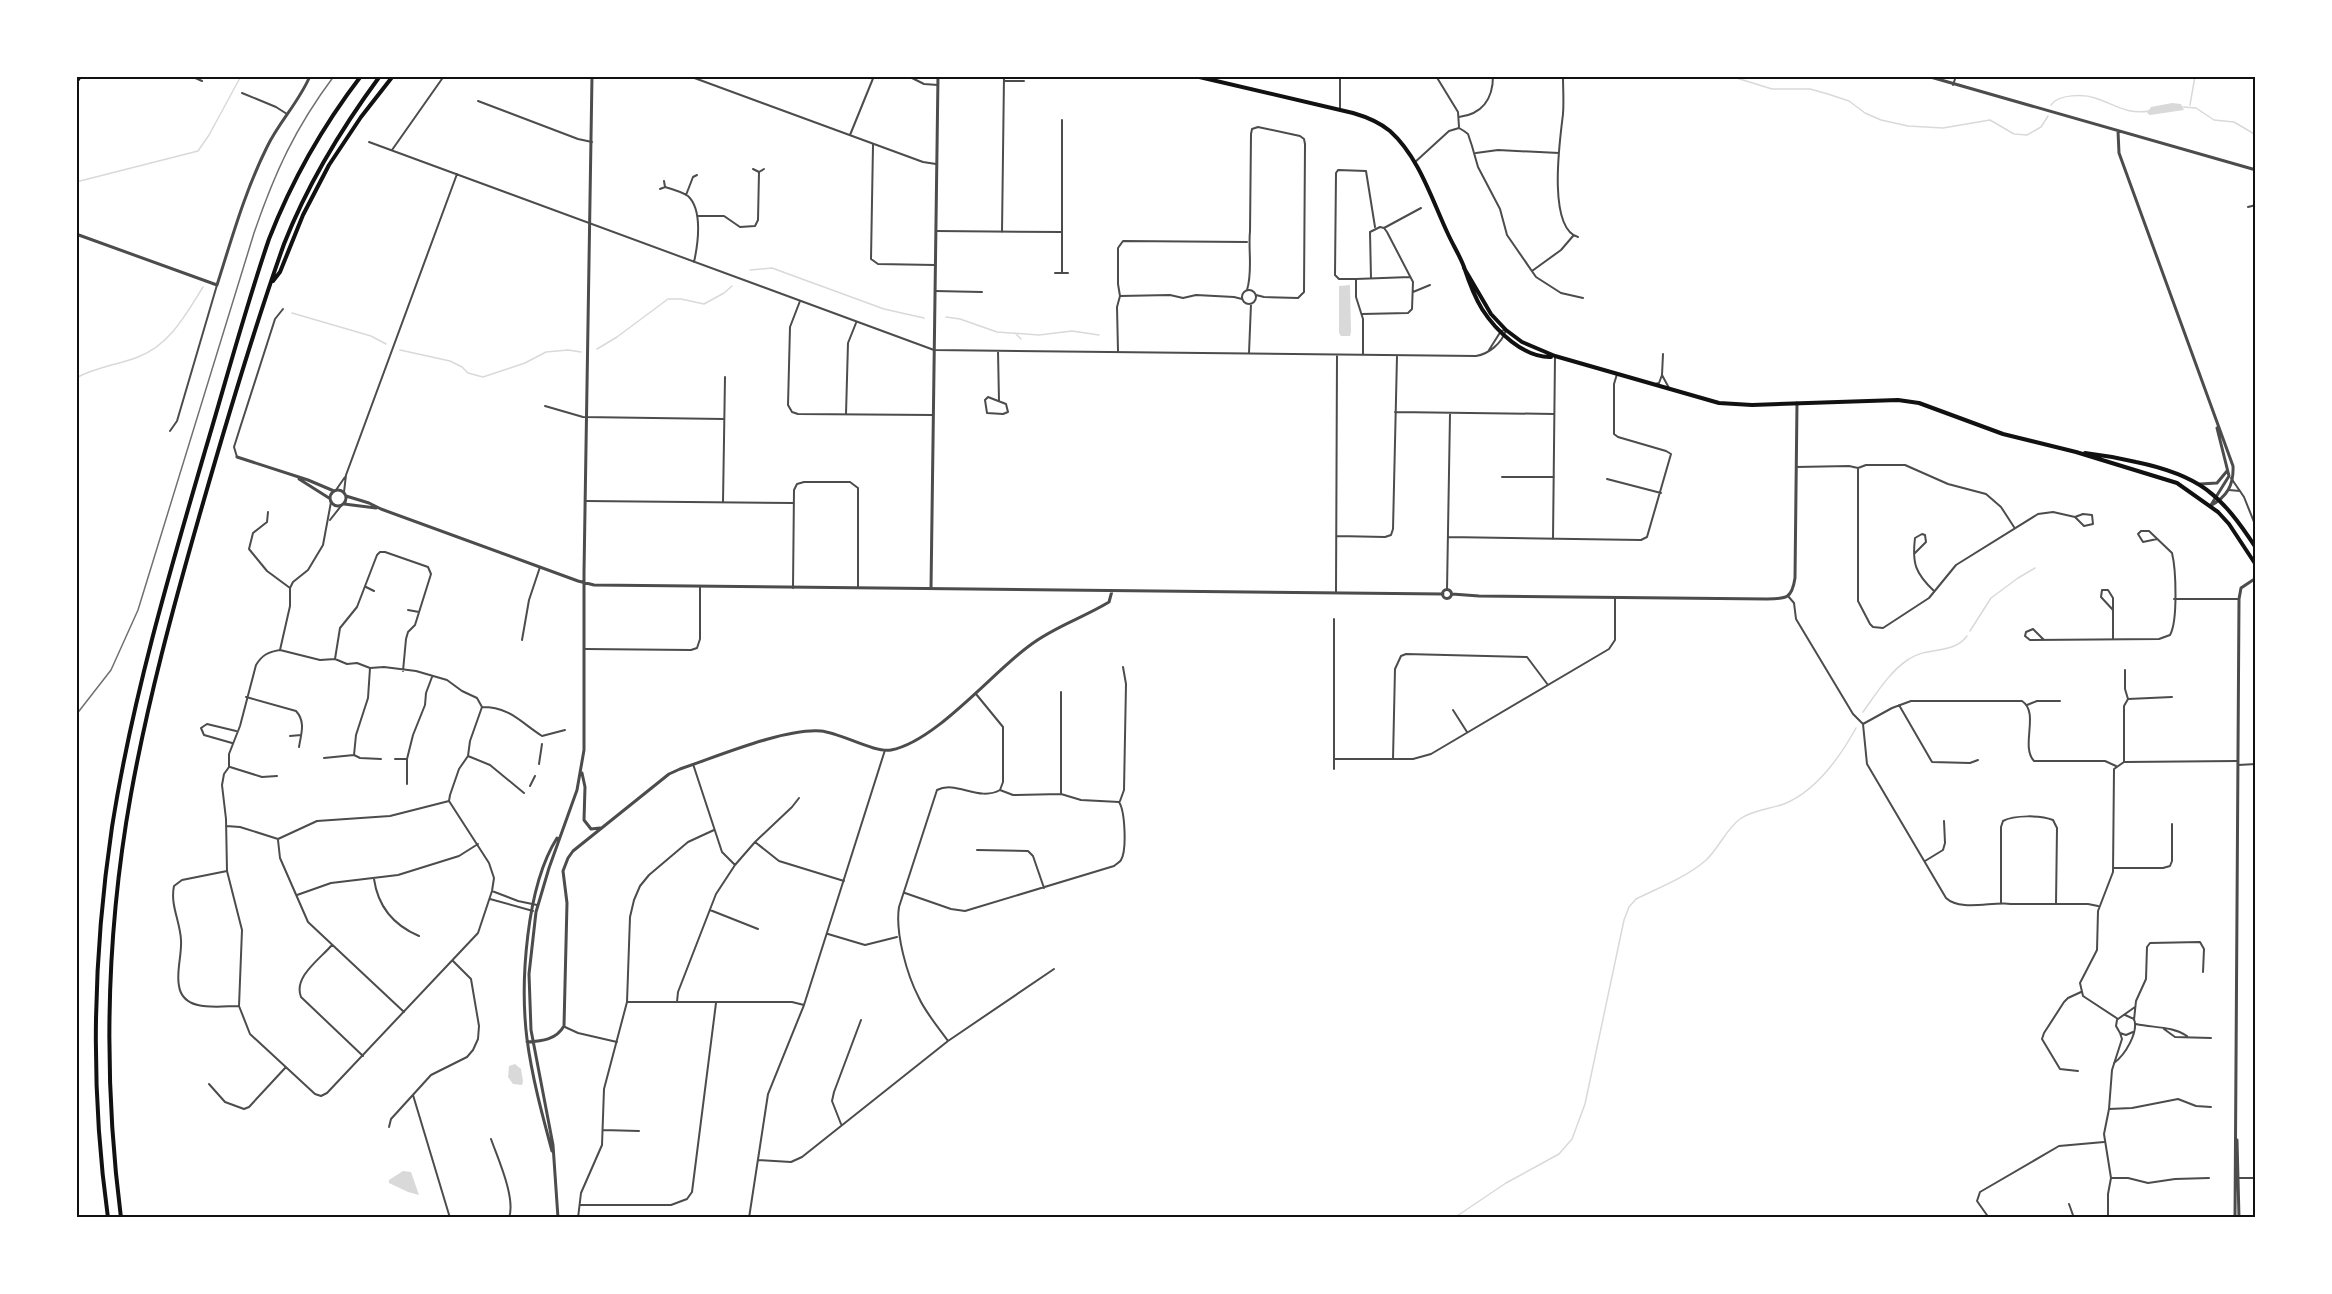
<svg xmlns="http://www.w3.org/2000/svg" width="2332" height="1294" viewBox="0 0 2332 1294" font-family="'Sofia Sans Condensed',sans-serif">
<style>
.water{fill:#d9d9d9}
.lines{fill:none;stroke-linecap:round;stroke-linejoin:round}
.stream{stroke:#d9d9d9;stroke-width:1.5}
.minor{stroke:#4c4c4c;stroke-width:2}
.tertiary{stroke:#4c4c4c;stroke-width:3}
.secondary{stroke:#111;stroke-width:3}
.primary{stroke:#111;stroke-width:4}
.motorway{stroke:#111;stroke-width:4}
.rail{stroke:#707070;stroke-width:1.5}
.neatline{fill:none;stroke:#111;stroke-width:2}
</style>
<rect width="100%" height="100%" fill="#fff"/>
<path class="water" d="M2172 103 2181 104 2184 110 2150 115 2147 113 2151 107Z
M1350 285 1351 332 1350 336H1341L1339 333V286Z
M515 1064 521 1069 523 1081 522 1085 513 1084 508 1077 509 1066Z
M403 1171 411 1172 419 1195 408 1192 389 1183V1180Z"/>
<g class="lines">
<path class="stream" d="M1730 76 1772 89H1810L1828 94 1849 101 1865 113 1881 120 1908 126 1943 128 1990 120 2014 134 2027 135 2041 127 2048 116
M2051 105C2058 94 2084 94 2095 98 2114 104 2127 115 2149 111
M2190 105 2195 76
M2183 107 2196 108 2214 120 2234 122 2256 135
M76 182 198 151 209 135 241 76
M750 270 772 268 884 309 924 318
M292 313 371 336 386 344
M946 317 960 319 997 332 1039 335 1072 331 1099 335
M1015 333 1021 339
M597 349 617 337 668 299H681L704 304 724 293 732 286
M400 350 450 361 462 367 468 373 483 377 525 363 546 352 568 350 581 352
M76 378C96 367 117 365 138 357 170 345 186 314 203 287
M1970 631 1991 598 2018 578 2035 568
M1863 712C1876 694 1890 671 1909 659 1928 646 1953 655 1967 636
M1454 1218 1506 1183 1559 1154 1572 1139 1585 1104 1624 920 1629 907 1636 899C1658 888 1685 878 1705 861 1719 849 1725 830 1740 819 1752 810 1770 809 1784 804 1816 791 1840 757 1856 728"/>
<path class="minor" d="M191 76 202 81
M689 76 923 162 936 164
M908 76 924 84 938 85
M1436 76 1458 112 1459 127
M1563 76C1563 89 1564 102 1563 114 1560 139 1547 228 1578 237
M1004 81H1024
M1953 85 1956 76
M242 93 276 107 287 114
M478 101 578 139 592 142
M1340 109V76
M1459 117C1482 114 1493 99 1493 76
M850 135 874 76
M369 142 934 350 1476 356C1489 354 1502 343 1506 330
M873 145 871 259 878 264 935 265
M392 150 444 76
M1476 153 1498 150 1559 153
M1414 163 1449 131 1459 128 1464 131 1468 134 1472 146 1478 167 1500 209 1507 235 1536 277 1561 293 1583 298
M753 169 759 172
M665 187C672 189 682 192 688 196 703 210 698 244 694 262
M660 189 665 187 664 181
M686 195 693 177 697 175
M2248 207 2256 205
M697 216H724L740 227 755 226 758 220 759 172 764 169
M1384 228 1421 208
M936 231 1062 232
M1002 232 1004 76
M1532 271 1561 250 1573 236
M1055 273H1068
M1062 273V120
M1356 279 1410 277
M1242 297a7 7 0 1 1 14 0a7 7 0 1 1-14 0Z
M1247 290C1253 271 1248 250 1250 231L1251 134 1252 129 1258 127 1300 136 1304 139 1305 144 1304 292 1298 298 1264 297 1256 295
M935 291 982 292
M1413 292 1430 285
M1120 296 1170 295 1183 298 1196 295 1234 297 1242 299
M800 301 790 327 788 405 792 412 798 414 933 415
M1362 314 1408 313 1412 309 1413 282 1387 232 1384 228 1380 227 1370 232 1371 278
M1489 350 1501 331 1505 330
M998 351 999 401
M1118 351 1117 307 1120 296 1118 284V248L1123 241 1247 242
M1249 353 1251 304
M1363 355V319L1356 297V279H1339L1335 275 1336 173 1338 170 1366 171 1375 227
M1662 375 1663 354
M1655 384 1659 383 1662 375 1669 388
M988 397 1006 404 1008 412 1003 414 987 413 985 400Z
M545 406 583 417 724 419
M1395 412 1554 414
M846 414 848 343 856 323
M170 431 177 421 217 285
M237 457 234 447 240 428 275 319 283 309
M1796 467 1849 466 1858 468 1866 465H1905L1948 484 1986 494 2001 507 2014 527
M1858 468V601L1870 624 1873 627 1883 628 1929 598 1956 565 2038 514 2053 512 2075 517
M1502 477H1554
M2231 478 2244 497 2256 527
M1607 479 1661 493
M336 490 345 477
M2229 490 2240 491
M344 492 346 475 457 174
M586 501 794 503
M723 502 725 377
M268 512 267 522 253 533 249 549 267 571 290 588
M2083 514 2092 515 2093 524 2084 526 2075 517Z
M330 520 341 506
M1337 536 1385 537 1391 535 1393 529 1397 356
M1448 537 1641 540 1647 537 1671 454 1666 451 1618 437 1614 434V384L1617 374
M1553 539 1555 356
M1915 553 1926 542 1925 535 1922 534 1915 538C1912 563 1915 573 1934 591
M366 587 374 591
M793 588 794 490 797 484 804 482H850L858 488V588
M1447 590 1450 414
M1336 592 1337 355
M1788 596 1794 603 1796 619 1853 714 1863 724
M2174 599H2239
M408 610 419 612
M2113 610 2101 597 2102 590H2108L2113 598V639
M522 640 529 600 540 567
M2044 640 2033 629 2026 632 2025 636 2030 640 2159 639 2170 635C2178 621 2176 569 2172 553L2149 531H2141L2138 534 2143 542 2157 539
M585 649 691 650 697 648 700 639V586
M280 650 320 660 335 659 347 664 357 663 370 668 384 667 416 671 447 680 462 691 477 698 482 707 470 741 468 756 459 769 450 795 449 801 489 863 494 878 492 891 478 933 327 1093 321 1096 315 1094 250 1034 239 1006 242 930 227 871 226 819 222 785 224 774 229 767V754L240 726 256 665C262 655 268 652 280 650Z
M280 650 290 606V588L293 582 308 570 323 545 331 502
M335 659 340 628 357 607 377 555 380 552H385L428 567 431 574 415 625 408 632 406 639 403 671
M246 697 296 711C306 722 301 734 299 747
M2128 699 2172 697
M1899 705 1932 762 1970 763 1978 760
M2027 705 2037 701H2060
M482 707C510 707 520 722 542 736L565 730
M1453 710 1467 732
M1863 724 1867 764 1946 898C1961 912 1993 901 2011 904H2088L2098 906
M1863 724 1892 708 1911 701H2022C2040 713 2020 746 2034 761H2105L2116 766
M290 736 301 735
M232 743 204 735 201 728 207 724 236 731
M354 755 356 735 368 698 370 668
M468 756 490 765 524 793
M324 758 354 755 360 758 381 759
M395 759H407
M1334 759H1413L1431 754 1609 649 1615 640V597
M1393 759 1395 669 1401 656 1406 654 1527 657 1548 685
M2124 762V706L2128 699 2125 689V670
M539 764 542 744
M693 764 722 852 735 865
M2238 765 2256 764
M230 767 262 777 277 776
M1334 769V619
M407 784V759L413 735 425 705 426 693 432 677
M530 786 535 776
M1061 794V692
M1120 801 1124 790 1126 684 1123 667
M226 826 240 827 278 839 317 821 390 816 449 801
M278 840 280 858 308 922 404 1012
M755 842 779 861 844 881
M977 850 1028 851 1033 856 1044 888
M1925 861 1943 850 1945 843 1944 821
M2113 868H2163L2170 866 2172 861V824
M227 871 182 880 174 886C170 905 180 921 181 940 182 955 176 972 179 986 183 1013 220 1006 239 1006
M374 879C378 907 393 925 419 936
M492 891 518 901 537 905
M905 893 951 909 965 911 1114 866C1115 865 1120 862 1121 860 1127 850 1125 811 1119 802L1081 800 1061 794 1013 795 1000 790
M297 895 331 883 398 875 459 856 478 844
M490 899 533 911
M2001 902V827L2003 821C2014 815 2041 815 2053 820L2057 828 2056 904
M710 910 758 929
M828 934 865 945 897 937
M332 945C320 959 293 977 301 997L363 1056
M627 1002H792L804 1005
M677 1002 678 992 716 894 735 865 755 842 792 807 799 798
M2118 1019 2083 996 2080 983 2097 950 2098 911 2113 872 2114 769 2124 762 2237 761
M2118 1019 2135 1007
M2117 1020 2116 1026 2120 1033 2126 1035 2133 1032
M2134 1020 2136 1001 2146 979 2147 947 2150 943 2200 942 2204 949 2203 972
M2136 1024C2154 1028 2172 1026 2187 1036
M565 1027 578 1033 617 1042
M2164 1029 2175 1037 2211 1038
M948 1041C938 1027 926 1013 919 998 907 975 895 933 899 907L937 790C956 780 979 802 1000 790L1003 782V727L976 694
M2114 1063C2125 1055 2139 1032 2134 1019L2125 1015
M2078 1071 2060 1069 2042 1039 2044 1033 2064 1002 2068 998 2081 992
M209 1084 225 1102 244 1109 249 1107 286 1067
M413 1095 450 1218
M2109 1109 2132 1108 2178 1099 2196 1106 2211 1107
M841 1124 832 1101 834 1092 861 1020
M389 1127 391 1119 431 1075 467 1057 473 1050 478 1039 479 1026 471 979 453 961
M603 1130 639 1131
M491 1139C498 1159 516 1198 509 1218
M758 1160 791 1162 802 1157 948 1041 1054 969
M2111 1178H2128L2148 1183 2175 1179 2209 1178
M2238 1178H2256
M2069 1204 2074 1218
M580 1205H671L687 1199 692 1192 716 1003
M578 1218 581 1193 602 1145 604 1089 627 1002 630 917 634 900 640 886 649 875 688 842 714 830
M749 1218 768 1094 804 1005 885 750
M1989 1218 1977 1201 1980 1192 2059 1146 2104 1142
M2108 1218V1194L2111 1178 2104 1134 2109 1109 2112 1070 2122 1039 2120 1033"/>
<path class="tertiary" d="M1927 76 2256 170
M2118 131 2119 153 2233 466C2234 485 2227 497 2210 506
M76 234 217 285C232 238 245 191 267 147 279 122 299 102 310 76
M237 457 308 480 334 491
M299 479 329 498
M2200 484 2217 483 2227 471
M330 498a8 8 0 1 1 16 0a8 8 0 1 1-16 0Z
M346 496 369 503 381 509 578 581 594 585 1443 594
M344 504 376 508
M2211 505 2229 476 2217 428
M931 589 938 76
M1442.5 594a4.5 4.5 0 1 1 9 0a4.5 4.5 0 1 1-9 0Z
M1452 594 1479 596 1767 599C1787 599 1792 598 1795 578L1797 403
M582 773 585 787 584 820 591 829 600 828
M527 1042C542 1041 556 1040 564 1026L567 903 563 871 568 858 573 851 669 774 680 769C716 757 784 728 821 731 841 733 874 753 891 750 935 742 992 673 1029 646 1053 627 1083 618 1109 602L1112 591
M2237 1140 2239 1218
M552 1151C542 1114 532 1077 527 1039 520 983 526 887 557 838
M558 1218 553 1145 531 1030 529 974 536 912 549 868 577 790 584 750V572L592 76
M2235 1218 2239 599 2241 588 2256 578"/>
<path class="secondary" d="M76 83 81 76"/>
<path class="primary" d="M1195 76 1353 113C1367 117 1379 122 1390 131 1419 157 1432 200 1448 234 1453 245 1460 256 1464 267 1469 282 1474 296 1482 309 1496 331 1524 358 1551 357
M1464 268 1491 314 1506 330 1522 342 1555 356 1719 403 1752 405 1898 400 1919 403 2003 434 2076 452 2177 483 2218 512 2229 524 2256 565
M2085 453C2102 455 2119 458 2136 462 2199 475 2221 494 2256 548"/>
<path class="motorway" d="M273 281 280 272 303 215 329 165 361 117 393 76
M108 1218C90 1089 93 955 112 827 132 700 169 574 205 451 226 381 245 309 269 239 292 180 322 127 361 76
M121 1218C103 1077 106 933 131 794 148 700 173 608 199 517 225 426 252 334 284 244 308 183 341 129 380 76"/>
<path class="rail" d="M76 715 111 670 138 610 254 233C275 172 295 128 334 76"/>
</g>
<rect width="2332" height="1294" fill="none" stroke="#ffffff" stroke-width="156"/>
<rect x="78" y="78" width="2176" height="1138" class="neatline"/>
</svg>
